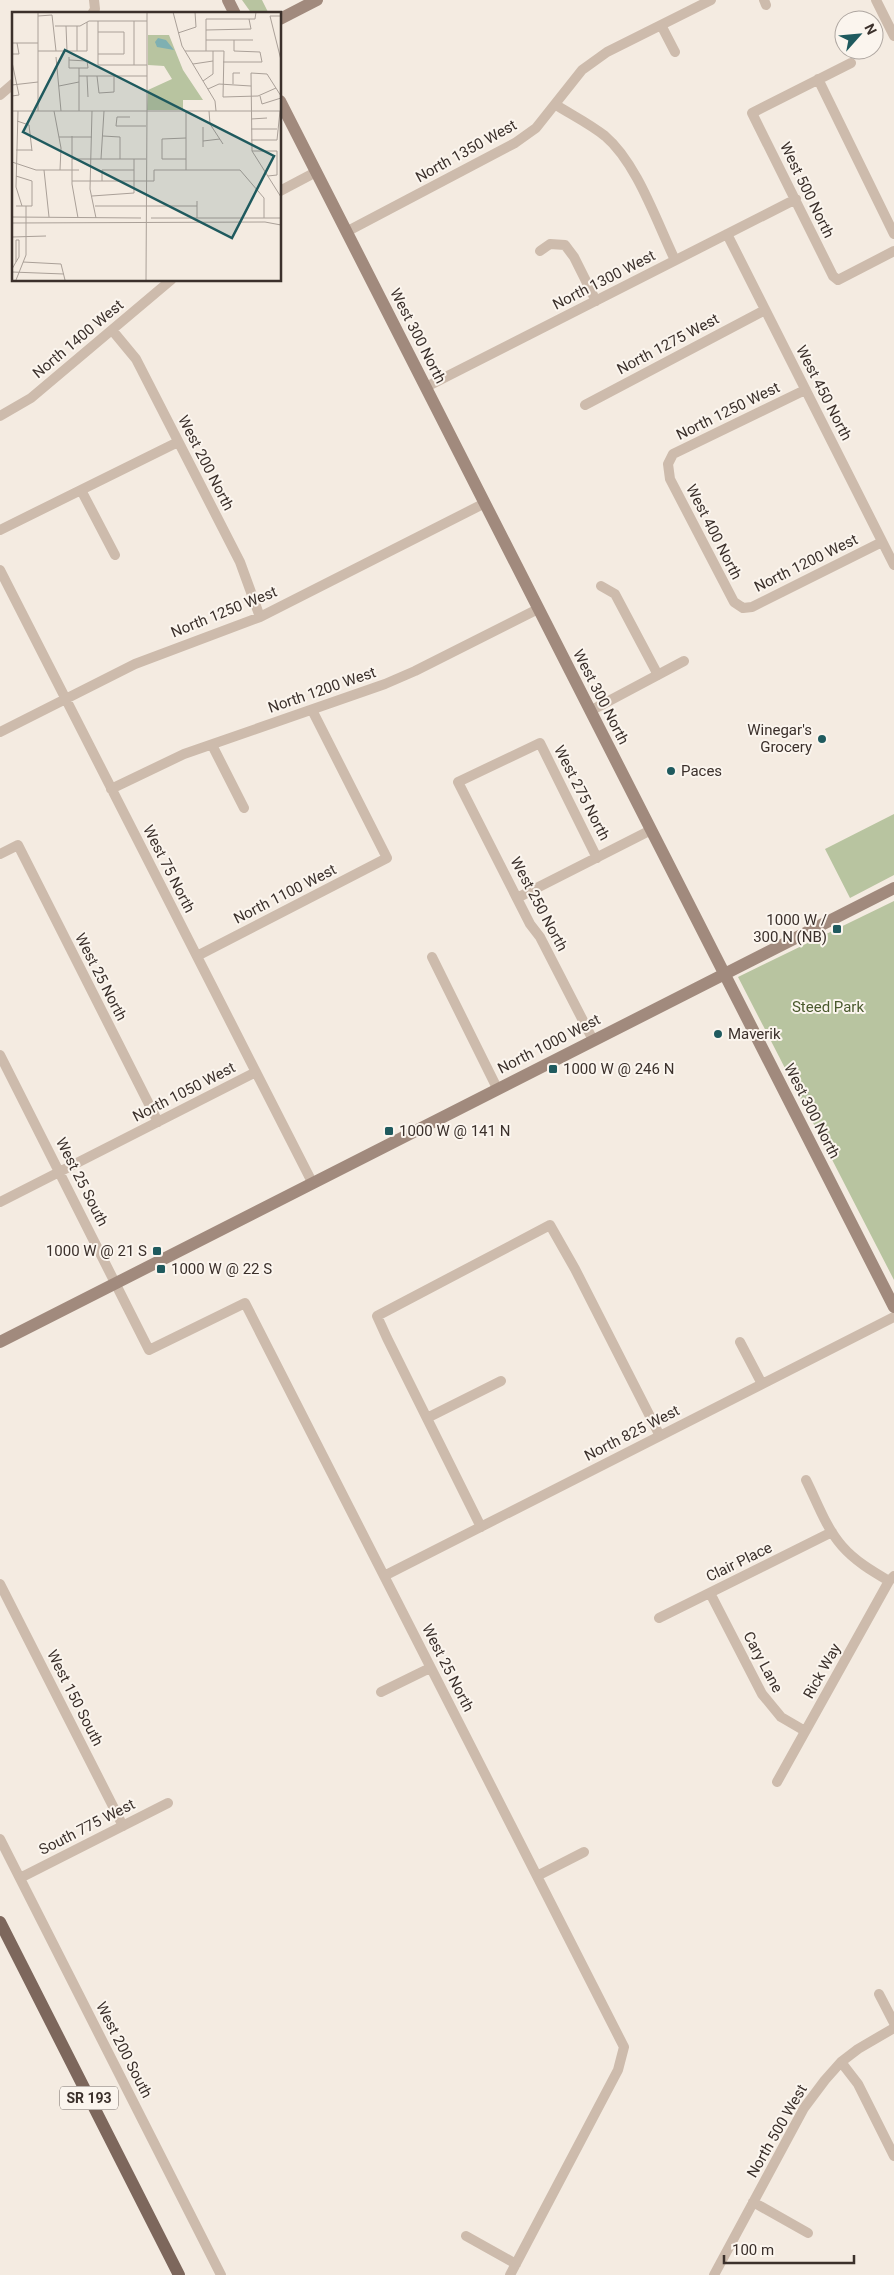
<svg xmlns="http://www.w3.org/2000/svg" width="894" height="2275" viewBox="0 0 894 2275" font-family="Roboto,sans-serif">
<style>
.green{fill:#b8c4a0}
.lines{fill:none;stroke-linecap:round;stroke-linejoin:round}
.street{stroke:#cdbbac;stroke-width:10}
.secondary{stroke:#a18a7d;stroke-width:12}
.primary{stroke:#7d675c;stroke-width:12}
.poi-dot{fill:#1f5a5e;stroke:#fbf5ee;stroke-width:2}
.labels{text-anchor:middle;dominant-baseline:central;stroke-width:4;stroke-linejoin:round;paint-order:stroke}
.shield{fill:#fbf5ee;stroke:#756b66;stroke-width:1}
.shield-label{font-size:14px;font-weight:bold;fill:#3b302b}
.street-label{font-size:15px;fill:#3b302b;stroke:#fbf5ee}
.poi-label{font-size:15px;fill:#3b302b;stroke:#fbf5ee;text-anchor:start}
.park-label{font-size:15px;fill:#4a5a2e;stroke:#fbf5ee}
.inset-road{fill:none;stroke:#aaa098;stroke-width:1}
.view{fill:#1f5a5e;fill-opacity:0.15;stroke:#1f5a5e;stroke-width:2.5}
.inset-edge{fill:none;stroke:#3b302b;stroke-width:2.5}
</style>
<rect width="100%" height="100%" fill="#f4ebe1"/>
<path class="green" d="M242 0H262L268 12 252 14Z
M894 814V875L850 898 825 849Z
M894 901V1280L738 977Z"/>
<g class="lines">
<path class="street" d="M764 0 766 5
M876 0 894 36
M92 14 95 9 94 0
M661 25 675 52
M851 63 752 113 833 276 838 280 894 251
M818 79 894 234
M0 95 14 83
M556 105C572 115 590 124 605 136 637 163 657 223 675 260
M280 191 316 172
M346 232 515 143 536 128 582 70 607 52 711 0
M727 234 894 565
M540 251 550 244 565 245 574 257 596 301
M112 330 136 359 240 562 260 617
M426 387 796 199
M805 390 673 454 668 464 670 479 734 602 743 608 752 607 882 542
M585 405 765 310
M0 416 31 398 171 280
M81 490 115 555
M0 530 178 442
M0 570 312 1182
M601 586 615 594 658 675
M590 711 684 661
M0 732 135 664 260 617 485 503
M212 745 244 808
M111 789 184 754 385 684 415 671 538 609
M0 854 18 845 158 1122
M517 898 651 830
M197 956 387 858 312 710
M432 957 497 1088
M593 1040 540 937 530 924 458 782 540 743 597 858
M0 1055 149 1350 245 1303 624 2047 618 2070 510 2275
M0 1202 256 1072
M740 1342 762 1384
M427 1418 501 1381
M806 1480C817 1502 826 1528 842 1546 855 1561 872 1571 889 1581
M481 1527 387 1338 377 1316 550 1225 575 1269 660 1436
M384 1576 894 1317
M0 1584 123 1826
M710 1593 762 1694 781 1717 805 1731
M659 1618 832 1532
M381 1692 430 1668
M777 1782 889 1581 894 1576
M0 1839 221 2275
M537 1876 584 1852
M20 1878 168 1803
M879 1994 894 2023
M841 2062 858 2084 894 2156
M753 2202 808 2233
M466 2236 516 2264
M714 2275 804 2108 825 2080 841 2062 858 2049 894 2028"/>
<path class="secondary" d="M228 0 235 14
M280 19 317 0
M280 101 894 1307
M0 1342 894 888"/>
<path class="primary" d="M0 1922 179 2275"/>
</g>
<g class="poi-dot">
<circle cx="822" cy="739" r="5"/>
<circle cx="671" cy="771" r="5"/>
<rect x="832" y="924" width="10" height="10" rx="2.5"/>
<circle cx="718" cy="1034" r="5"/>
<rect x="548" y="1064" width="10" height="10" rx="2.5"/>
<rect x="384" y="1126" width="10" height="10" rx="2.5"/>
<rect x="152" y="1246" width="10" height="10" rx="2.5"/>
<rect x="156" y="1264" width="10" height="10" rx="2.5"/>
</g>
<g class="labels">
<rect class="shield" x="60" y="2086.5" width="58" height="23" rx="4"/>
<g class="shield-label">
<text x="89" y="2098">SR 193</text>
</g>
<g class="street-label">
<text transform="translate(466 151) rotate(-29)">North 1350 West</text>
<text transform="translate(807 190) rotate(64)">West 500 North</text>
<text transform="translate(604 280) rotate(-27)">North 1300 West</text>
<text transform="translate(418 336) rotate(63)">West 300 North</text>
<text transform="translate(78 339) rotate(-40)">North 1400 West</text>
<text transform="translate(668 344) rotate(-28)">North 1275 West</text>
<text transform="translate(824 393) rotate(63)">West 450 North</text>
<text transform="translate(728 411) rotate(-26)">North 1250 West</text>
<text transform="translate(206 463) rotate(63)">West 200 North</text>
<text transform="translate(714 532) rotate(63)">West 400 North</text>
<text transform="translate(806 563) rotate(-26)">North 1200 West</text>
<text transform="translate(224 612) rotate(-22)">North 1250 West</text>
<text transform="translate(322 690) rotate(-19)">North 1200 West</text>
<text transform="translate(601 697) rotate(63)">West 300 North</text>
<text transform="translate(582 793) rotate(63)">West 275 North</text>
<text transform="translate(169 869) rotate(63)">West 75 North</text>
<text transform="translate(285 894) rotate(-27)">North 1100 West</text>
<text transform="translate(539 904) rotate(62)">West 250 North</text>
<text transform="translate(101 977) rotate(63)">West 25 North</text>
<text transform="translate(549 1044) rotate(-27)">North 1000 West</text>
<text transform="translate(184 1092) rotate(-27)">North 1050 West</text>
<text transform="translate(812 1111) rotate(63)">West 300 North</text>
<text transform="translate(82 1182) rotate(63)">West 25 South</text>
<text transform="translate(632 1433) rotate(-27)">North 825 West</text>
<text transform="translate(739 1562) rotate(-26)">Clair Place</text>
<text transform="translate(763 1662) rotate(62)">Cary Lane</text>
<text transform="translate(448 1668) rotate(63)">West 25 North</text>
<text transform="translate(822 1671) rotate(-61)">Rick Way</text>
<text transform="translate(75 1698) rotate(63)">West 150 South</text>
<text transform="translate(87 1827) rotate(-27)">South 775 West</text>
<text transform="translate(124 2050) rotate(63)">West 200 South</text>
<text transform="translate(777 2131) rotate(-60)">North 500 West</text>
</g>
<g class="poi-label">
<text x="812" y="730" text-anchor="end">Winegar's<tspan x="812" dy="17">Grocery</tspan></text>
<text x="681" y="771">Paces</text>
<text x="827" y="920" text-anchor="end">1000 W /<tspan x="827" dy="17">300 N (NB)</tspan></text>
<text x="728" y="1034">Maverik</text>
<text x="563" y="1069">1000 W @ 246 N</text>
<text x="399" y="1131">1000 W @ 141 N</text>
<text x="147" y="1251" text-anchor="end">1000 W @ 21 S</text>
<text x="171" y="1269">1000 W @ 22 S</text>
</g>
<g class="park-label">
<text x="828" y="1007">Steed Park</text>
</g>
</g>
<g transform="translate(12 12)">
<rect width="269" height="269" fill="#f4ebe1"/>
<path d="M136 23H157L171 58 191 88H171V98H135L136 78 160 67 152 54 136 53Z" fill="#b8c4a0"/>
<path d="M146 26 154 28 162 38 145 35 143 30Z" fill="#7fb0b2"/>
<path class="inset-road" d="M161 0 170 34 203 89 204 99M26 4 40 3 44 39M269 4H258L269 48M86 9V53H135M122 9V53M43 14H68L77 9H135M54 14 55 39M65 14V39M194 18 239 17 237 7M166 21 184 15 183 0M194 28H241M0 31H26M26 39H75V10M173 39H212L211 85 246 84 264 76M194 39V7H243L244 0M0 42H7L5 31M86 42H112V20H86M44 45 49 99M57 45V56H76L75 49 57 48M0 50 7 83 0 84M211 50H250L248 40 222 39V28M181 52 201 49M67 56V99M67 64H135M75 64 76 85M85 64 87 81 102 80V64M191 69 201 62V39M221 72V61H228M0 73 26 70M47 74 67 70M196 77 207 72 239 74M248 84 250 92 269 86M269 84 255 62 239 61 240 139 269 185M0 99H269M6 99 4 175 10 194M26 99V0M42 99 49 136 48 158M80 99 78 177 84 206M135 99V0M197 99 198 112 211 132M118 105H105L104 114H134M239 107 255 106M5 109 17 113 20 139M239 117H265M60 124V172L66 206M91 124 108 125V147M47 125H80M239 128H265L268 99M191 129 208 127M191 135V115M4 138H20M240 139H265V163L256 164M60 147H134M89 147 92 99M174 147H150V127L174 126M0 150 24 158H67M32 158 37 205M174 158V99M4 164 20 169V194H4M60 169H142V158H228L252 186V206M90 169V158H122M80 184 122 181V147M83 194H185M0 205 129 206M139 206H269M185 206V189M0 211 253 210 269 213M0 225 34 224M11 250 49 252 53 268M0 257 4 250 7 245V228H4V250M0 260 52 262M4 268 14 243V194M134 268 135 99"/>
<path class="view" d="M53 38 262 144 220 226 11 120Z"/>
<rect width="269" height="269" class="inset-edge"/>
</g>
<g transform="translate(859 35) rotate(63)"><circle r="24" fill="#fbf5ee" stroke="#aea6a0"/>
<path d="M0-4L9 19L0 12L-9 19Z" fill="#1f5a5e"/>
<text y="-8" font-size="14" font-weight="bold" text-anchor="middle" fill="#3b302b">N</text>
</g>
<path d="M724 2255v8h130v-8" fill="none" stroke="#3b302b" stroke-width="2.5"/>
<text x="732" y="2255" font-size="15" fill="#3b302b" stroke="#fbf5ee" stroke-width="4" paint-order="stroke">100 m</text>
</svg>
